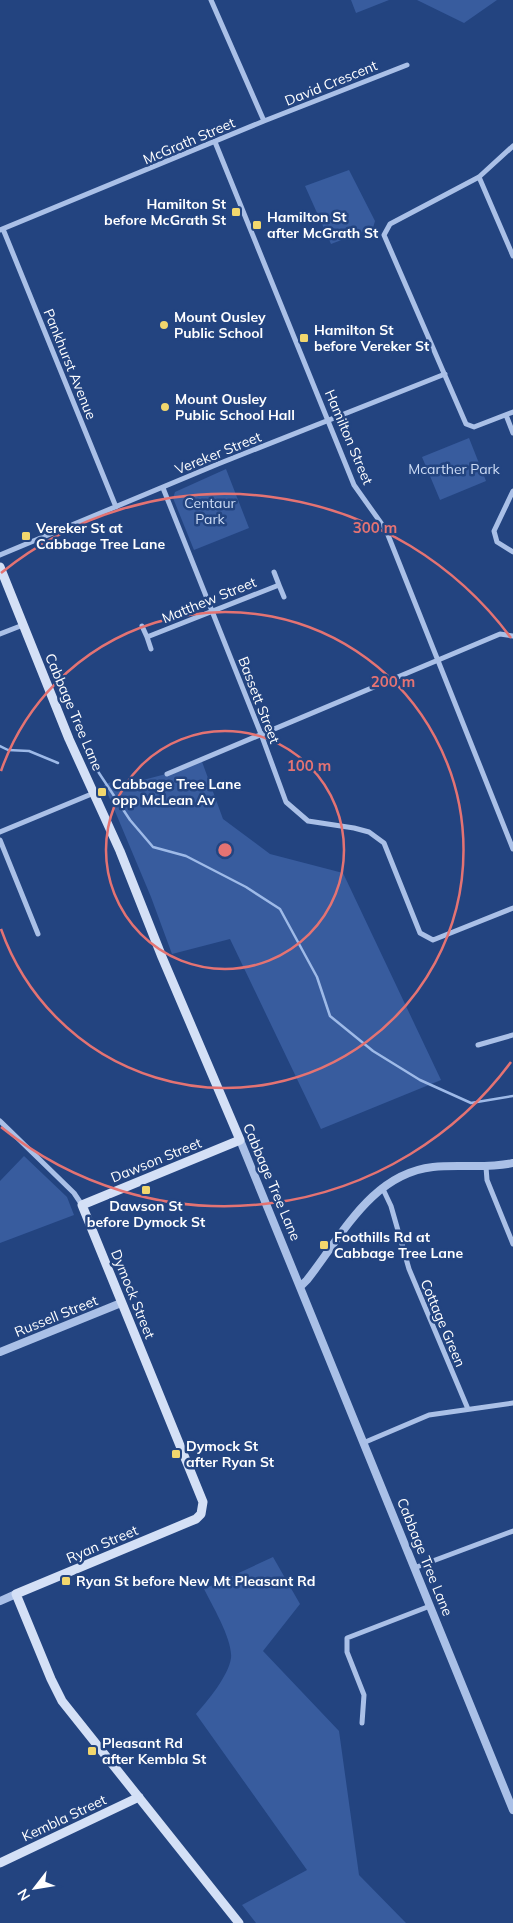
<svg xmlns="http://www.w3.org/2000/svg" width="513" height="1923" viewBox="0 0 513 1923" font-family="Mulish,sans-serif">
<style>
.green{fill:#385c9e}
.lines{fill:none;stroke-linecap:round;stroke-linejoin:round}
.stream{stroke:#9ebae8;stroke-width:2.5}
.minor{stroke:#aac0e7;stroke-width:5}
.tertiary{stroke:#aac0e7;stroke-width:8}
.secondary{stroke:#d4e0f6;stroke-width:9}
.ring{fill:none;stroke:#e47373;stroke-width:2.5}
.poi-dot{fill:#f2d76d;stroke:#234480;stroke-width:2}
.labels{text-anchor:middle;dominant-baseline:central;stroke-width:5;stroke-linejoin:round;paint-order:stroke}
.street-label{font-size:14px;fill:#fff;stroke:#234480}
.poi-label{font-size:14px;font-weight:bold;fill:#fff;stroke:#234480;text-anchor:start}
.park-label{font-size:14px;fill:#cddcf5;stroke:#234480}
.centre{fill:#e47373;stroke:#234480;stroke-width:2.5}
.ring-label{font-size:15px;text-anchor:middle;font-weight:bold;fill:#e47373;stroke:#234480;stroke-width:5;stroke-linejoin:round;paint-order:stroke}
</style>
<rect width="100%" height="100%" fill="#234480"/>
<path class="green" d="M351 0H389L356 13Z
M417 0H497L464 23Z
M349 170 375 221 373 228 331 244 305 186Z
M469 438 486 481 440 500 422 457Z
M226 469 249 528 194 550 173 498 175 492Z
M201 759 223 819 270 854 343 873 441 1080 321 1129 230 939 172 954 151 897 104 785 111 782 120 786 166 774Z
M24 1156 67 1197 74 1215 0 1243V1181Z
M273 1557 300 1604 263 1651 339 1731 359 1875 406 1923H256L242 1905 307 1870 196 1714C207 1702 229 1675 231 1658 233 1640 212 1605 204 1589Z"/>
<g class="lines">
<path class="stream" d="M0 746 8 750 29 751 58 763
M97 770 130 820 153 847 186 856 246 887 280 909 317 977 330 1016 373 1051 420 1080 471 1103 513 1096"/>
<path class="minor" d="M264 121 407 65
M215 142 354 485 386 530 513 849
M513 146 479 177 390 224 384 235 466 424 474 427 513 412
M479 177 513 256
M3 229 116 507
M0 230 264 121 211 0
M506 415 513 433
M163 488 261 734 286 802 308 821 354 828 369 832 384 843 420 933 433 940 513 908
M513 491 494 531 497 542 513 552
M0 555 218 464 445 374
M279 585 284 597
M142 626 147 637 279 585 274 572
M0 634 23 625
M147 637 151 649
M167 774 500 634 513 636
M0 832 94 793
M0 840 38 934
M478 1045 513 1035
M0 1121 74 1193 82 1205
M486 1167 487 1180 513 1244
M382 1187 391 1206 409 1269 468 1409
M363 1443 429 1415 513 1403
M414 1568 513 1531
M362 1723 364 1695 347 1652V1638L430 1606"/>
<path class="tertiary" d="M240 1140 513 1810
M301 1286 307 1280C342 1236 371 1174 433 1167 460 1164 486 1169 513 1163
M0 1352 121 1303
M0 1601 16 1594"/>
<path class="secondary" d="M0 567 69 739 120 851 162 957 240 1140 82 1205 203 1502 201 1514 196 1519 16 1594 51 1679 62 1701 239 1923
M0 1863 139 1797"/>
</g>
<g class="ring">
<circle cx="225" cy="850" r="119"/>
<path d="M1 771A238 238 0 1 1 1 929"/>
<path d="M511 1062A356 356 0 0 1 1 1127M1 573A356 356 0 0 1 511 638"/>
</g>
<g class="poi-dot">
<rect x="231" y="207" width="10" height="10" rx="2.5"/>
<rect x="252" y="220" width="10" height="10" rx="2.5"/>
<circle cx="164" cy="325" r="5"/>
<rect x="299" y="333" width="10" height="10" rx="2.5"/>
<circle cx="165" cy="407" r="5"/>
<rect x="21" y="531" width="10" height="10" rx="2.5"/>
<rect x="97" y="787" width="10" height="10" rx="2.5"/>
<rect x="141" y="1185" width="10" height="10" rx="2.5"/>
<rect x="319" y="1240" width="10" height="10" rx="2.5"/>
<rect x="171" y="1449" width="10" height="10" rx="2.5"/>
<rect x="61" y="1576" width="10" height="10" rx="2.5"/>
<rect x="87" y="1746" width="10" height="10" rx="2.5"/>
</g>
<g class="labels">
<g class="street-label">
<text transform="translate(331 83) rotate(-22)">David Crescent</text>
<text transform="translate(189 141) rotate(-23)">McGrath Street</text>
<text transform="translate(70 364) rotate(68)">Pankhurst Avenue</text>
<text transform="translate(349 437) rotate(67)">Hamilton Street</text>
<text transform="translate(218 453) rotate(-22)">Vereker Street</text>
<text transform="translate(209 600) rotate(-22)">Matthew Street</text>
<text transform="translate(259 700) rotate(69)">Bassett Street</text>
<text transform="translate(74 712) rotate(67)">Cabbage Tree Lane</text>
<text transform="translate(156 1160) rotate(-22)">Dawson Street</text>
<text transform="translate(272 1182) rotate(67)">Cabbage Tree Lane</text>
<text transform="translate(133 1294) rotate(68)">Dymock Street</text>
<text transform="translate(56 1316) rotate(-22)">Russell Street</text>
<text transform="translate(443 1323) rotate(67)">Cottage Green</text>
<text transform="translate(102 1544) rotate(-23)">Ryan Street</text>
<text transform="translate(425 1557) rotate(68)">Cabbage Tree Lane</text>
<text transform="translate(64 1818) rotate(-25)">Kembla Street</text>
</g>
<g class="poi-label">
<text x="226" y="204" text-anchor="end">Hamilton St<tspan x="226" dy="16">before McGrath St</tspan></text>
<text x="267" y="217">Hamilton St<tspan x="267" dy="16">after McGrath St</tspan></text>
<text x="174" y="317">Mount Ousley<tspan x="174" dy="16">Public School</tspan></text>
<text x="314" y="330">Hamilton St<tspan x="314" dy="16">before Vereker St</tspan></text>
<text x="175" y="399">Mount Ousley<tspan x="175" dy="16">Public School Hall</tspan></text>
<text x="36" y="528">Vereker St at<tspan x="36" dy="16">Cabbage Tree Lane</tspan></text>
<text x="112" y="784">Cabbage Tree Lane<tspan x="112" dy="16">opp McLean Av</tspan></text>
<text x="146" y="1206" text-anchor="middle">Dawson St<tspan x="146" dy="16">before Dymock St</tspan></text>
<text x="334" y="1237">Foothills Rd at<tspan x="334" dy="16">Cabbage Tree Lane</tspan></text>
<text x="186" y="1446">Dymock St<tspan x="186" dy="16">after Ryan St</tspan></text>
<text x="76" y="1581">Ryan St before New Mt Pleasant Rd</text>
<text x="102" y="1743">Pleasant Rd<tspan x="102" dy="16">after Kembla St</tspan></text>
</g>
<g class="park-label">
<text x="454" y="469">Mcarther Park</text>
<text x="210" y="503">Centaur<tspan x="210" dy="16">Park</tspan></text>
</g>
</g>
<circle cx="225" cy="850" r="8" class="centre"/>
<g class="ring-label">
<text x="375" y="533">300 m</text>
<text x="393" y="687">200 m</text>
<text x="309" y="771">100 m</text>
</g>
<g transform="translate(35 1888) rotate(239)" stroke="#234480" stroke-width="4" paint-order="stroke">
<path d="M0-4L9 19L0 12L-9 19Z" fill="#ffffff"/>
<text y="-8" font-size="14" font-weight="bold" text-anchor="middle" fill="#ffffff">N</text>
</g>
</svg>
